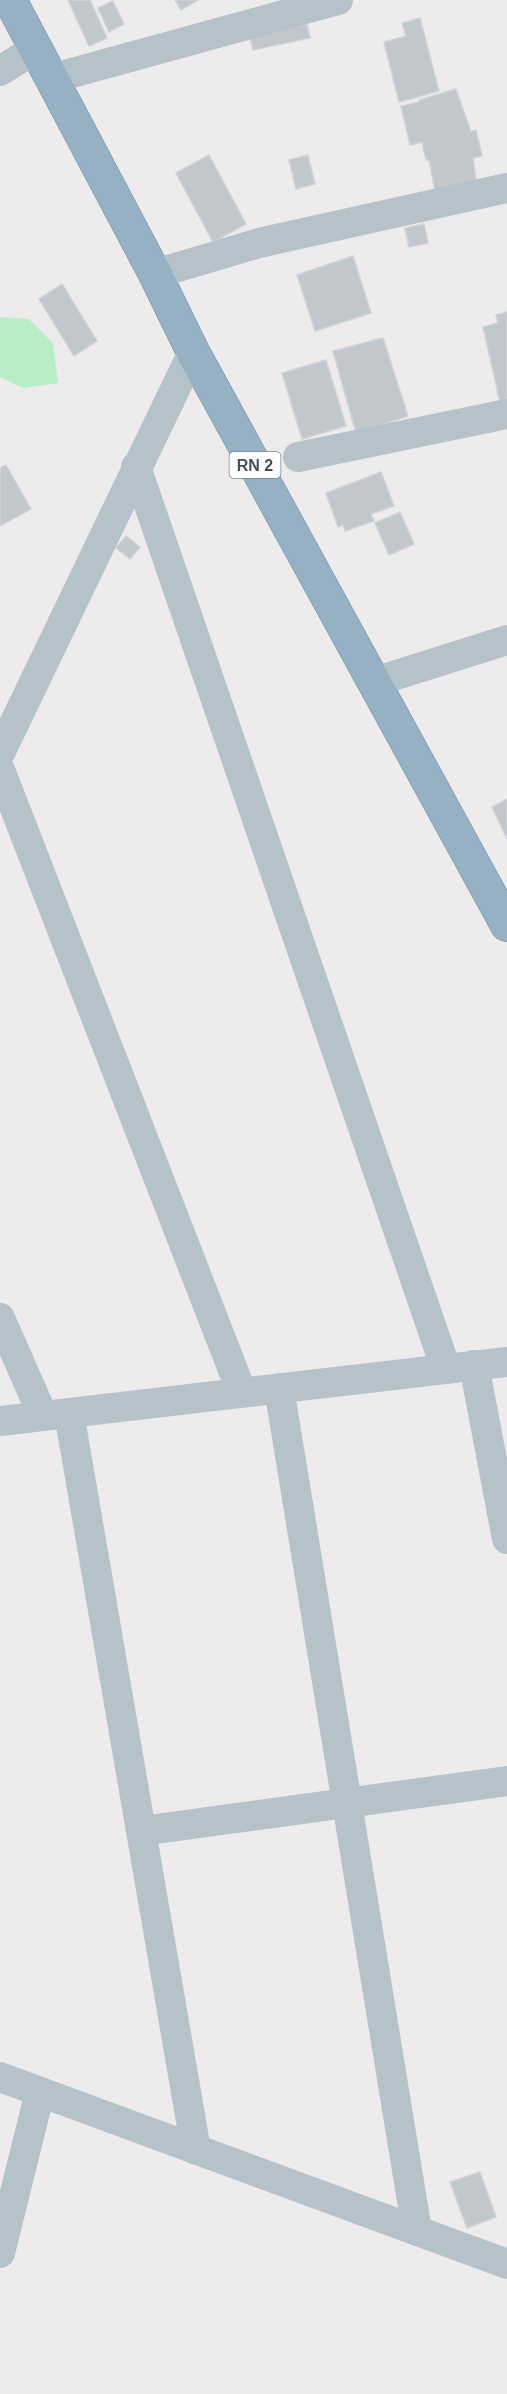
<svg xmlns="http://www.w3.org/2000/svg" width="507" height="2394" viewBox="0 0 507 2394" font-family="Helvetica,sans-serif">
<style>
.green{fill:#b8eec7}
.building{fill:#c2c7cc;stroke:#cfd2d7;stroke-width:1.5}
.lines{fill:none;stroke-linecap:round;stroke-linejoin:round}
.trunk-casing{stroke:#6d8fa7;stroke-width:34}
.minor{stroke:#b6c2c9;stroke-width:30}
.trunk{stroke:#96b1c4;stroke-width:33}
.labels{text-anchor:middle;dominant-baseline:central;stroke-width:4.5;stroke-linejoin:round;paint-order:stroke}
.shield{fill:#fff;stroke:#7c858b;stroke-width:1.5}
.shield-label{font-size:16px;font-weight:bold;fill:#445159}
</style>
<rect width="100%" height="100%" fill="#eeebec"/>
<path class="green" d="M0 317 29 319 53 343 58 383 23 388 0 377Z"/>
<path class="building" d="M68 0H90L107 38 89 46Z
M175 0H198L181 10Z
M113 1 124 24 109 32 98 8Z
M420 18 439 91 399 102 384 42 406 36 402 23Z
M307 24 310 38 253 50 250 36Z
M456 89 471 132 476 130 482 156 473 158 476 180 435 190 429 160H426L422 142 410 145 401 106 419 102V100Z
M209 155 246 224 213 242 176 173Z
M308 155 315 184 296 189 289 160Z
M424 224 428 243 409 247 405 228Z
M353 256 371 313 315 331 297 275Z
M62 284 97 341 74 356 39 299Z
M507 312V401L500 402 483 327 498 323 496 315Z
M383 338 408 416 356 433 333 351Z
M326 360 346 426 302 439 282 373Z
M6 465 31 509 0 526V468Z
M381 472 394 506 371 514 374 521 345 531 343 525 338 527 326 493Z
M400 512 414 544 389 555 375 523Z
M126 536 140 547 130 559 116 548Z
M507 799V839L492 807Z
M480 2172 496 2217 467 2228 450 2182Z"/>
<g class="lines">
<g class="trunk-casing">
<path id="trunk" d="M10 0 155 274 193 352 507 925"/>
</g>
<path class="minor" d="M0 71 35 49
M50 79 338 0
M155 274 259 243 507 188
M298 457 507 414
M136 467 446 1369
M374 682 507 640
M0 753 193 352
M0 770 242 1393
M0 1318 43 1416
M474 1365 507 1539
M279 1388 417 2231
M69 1413 196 2150
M0 1421 507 1362
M141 1831 507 1781
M0 2077 507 2264
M0 2253 40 2092"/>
<use href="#trunk" class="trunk"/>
</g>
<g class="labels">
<rect class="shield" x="229.5" y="452" width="51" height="26" rx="4.5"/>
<g class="shield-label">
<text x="255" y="465">RN 2</text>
</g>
</g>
</svg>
